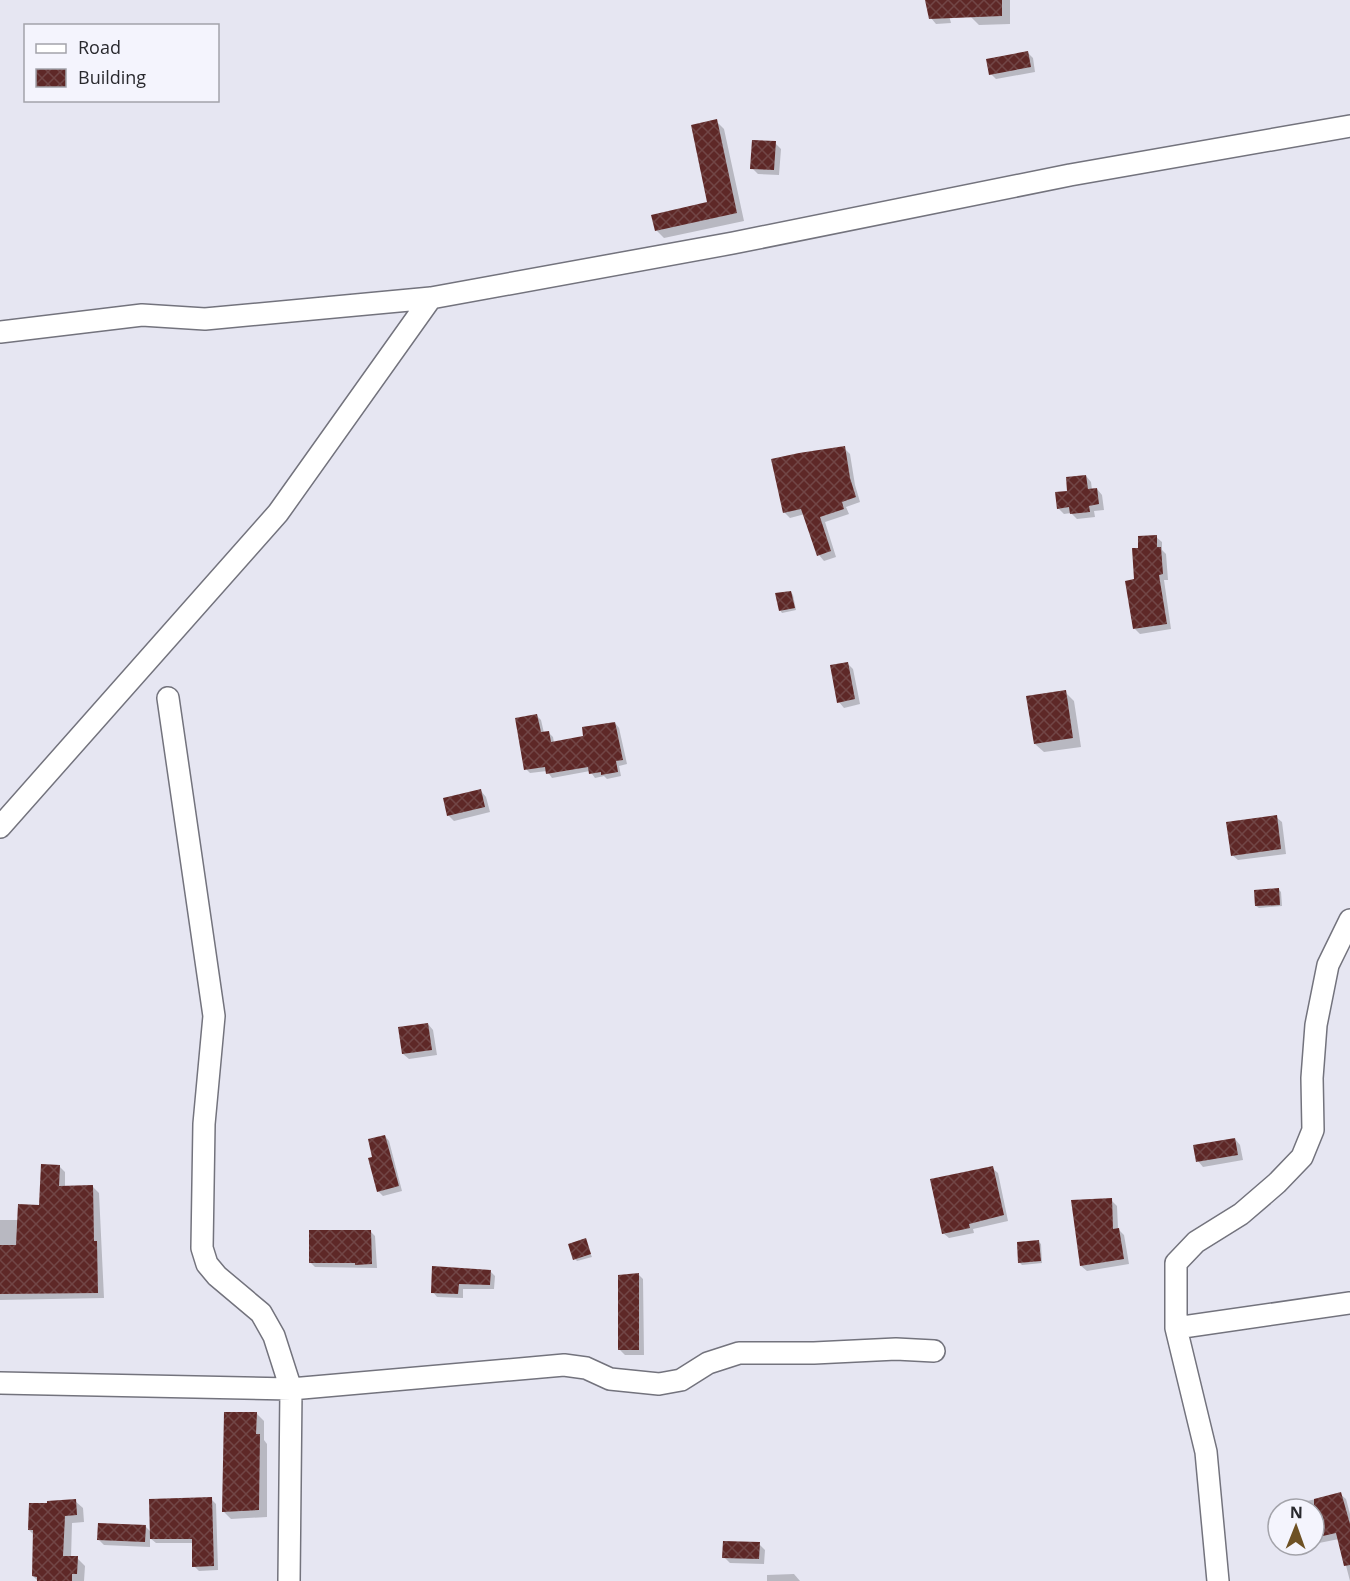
<svg xmlns="http://www.w3.org/2000/svg" width="1350" height="1581" viewBox="0 0 1350 1581" font-family="'Open Sans',sans-serif">
<style>
.shadow{fill:#0003}
.building{fill:url(#building-cross-hatch)}
.lines{fill:none;stroke-linecap:round;stroke-linejoin:round}
.minor-casing{stroke:#73737d;stroke-width:24}
.minor{stroke:#fff;stroke-width:21}
</style>
<defs>
<pattern id="building-cross-hatch" width="8" height="8" patternUnits="userSpaceOnUse" patternTransform="scale(1.5)"><rect width="8" height="8" fill="#5e2827"/><path d="M0 0l8 8M0 8l8-8" fill="none" stroke="#714646"/></pattern>
</defs>
<rect width="100%" height="100%" fill="#e6e6f2"/>
<path class="shadow" d="M926 0H945L951 23 936 24 931 18Z
M969 0H1010V24L979 25 970 16Z
M1027 52 1033 58 1035 72 996 79 991 74Z
M716 121 724 129 744 221 664 238 656 230 709 203Z
M775 143 781 149 779 175 758 174 752 168Z
M844 448 850 454 855 485 860 502 846 507 849 514 825 522 836 557 824 561 819 555 805 514 790 518 784 512Z
M1086 476 1091 482 1092 490 1097 489 1102 495 1104 510 1094 511 1095 517 1077 519 1071 513 1064 514 1058 508 1069 492Z
M1156 537 1162 542V550L1166 554 1168 580H1164L1171 629 1140 634 1134 628 1136 581 1140 550Z
M791 592 793 595 796 610 782 613 780 610Z
M847 663 853 669 860 704 844 708 839 702Z
M1065 692 1074 701 1081 747 1044 752 1035 744Z
M537 716 541 720 544 733 548 732 553 737 554 743 585 737 615 723 619 728 627 764 619 766 621 776 607 779 604 776 595 778 590 771 552 778 547 771 530 773 526 769Z
M481 791 486 797 490 812 454 821 448 815Z
M1276 817 1282 822 1286 854 1238 860 1232 855Z
M1279 890 1281 892 1282 906 1259 908 1256 906Z
M428 1024 433 1030 437 1055 409 1059 403 1054Z
M385 1136 389 1141 402 1191 383 1196 378 1191 374 1158Z
M1235 1139 1240 1145 1243 1160 1203 1167 1198 1161Z
M59 1166 65 1172V1187H93L99 1193 104 1298 0 1300V1220H19L40 1206Z
M992 1168 998 1173 1008 1221 973 1229 974 1233 949 1238 943 1233Z
M1111 1200 1117 1206 1118 1229 1124 1235 1129 1264 1087 1271 1081 1266Z
M370 1231 375 1236 377 1268 315 1267 310 1262Z
M585 1240 592 1257 577 1261 575 1259Z
M1038 1241 1041 1244 1042 1263 1022 1265 1020 1263Z
M490 1271 495 1276 494 1289H463V1298L437 1297 433 1292Z
M638 1274 643 1279 644 1355H625L620 1350Z
M256 1413 264 1421V1440L267 1444V1517L231 1519 223 1511Z
M1340 1494 1346 1499 1350 1514V1581L1339 1539 1314 1544V1509H1294L1293 1504Z
M211 1499 216 1504 218 1570 199 1571 194 1566 193 1543H156L150 1538V1547L104 1545 98 1539 145 1526 151 1532Z
M75 1501 83 1508 84 1522 72 1523 71 1558H77L85 1566 84 1581H38L33 1576 34 1535 29 1530Z
M759 1544 765 1550 764 1564 730 1563 724 1557Z
M794 1574 800 1581H767V1575Z"/>
<path class="building" d="M925 0H1002V16L929 19Z
M1028 51 1031 67 989 75 986 59Z
M717 119 737 213 655 231 651 215 707 202 691 125Z
M752 140 776 141 774 170 750 169Z
M845 446 850 478 856 497 842 502 844 509 820 517 831 551 817 556 801 509 783 513 771 459 799 453Z
M1086 475 1088 489 1097 488 1099 504 1089 506 1090 512 1070 514 1069 507 1057 509 1055 492 1067 491 1066 477Z
M1157 535V547H1161L1163 574 1159 575 1167 624 1133 629 1125 581 1134 579 1132 548H1138V536Z
M791 591 795 608 779 611 775 593Z
M848 662 855 699 837 703 830 665Z
M1066 690 1073 738 1034 744 1026 696Z
M537 714 541 732 549 731 551 742 583 736 582 727 615 722 623 760 616 761 618 772 601 775V772L589 774 588 767 546 774 545 767 524 770 515 718Z
M481 789 485 807 447 816 443 798Z
M1277 815 1281 849 1231 856 1226 822Z
M1279 888 1280 905 1255 906 1254 890Z
M428 1023 432 1050 402 1054 398 1027Z
M385 1135 399 1186 377 1192 368 1158 372 1157 368 1139Z
M1235 1138 1238 1155 1196 1162 1193 1145Z
M41 1164 60 1165 59 1186 93 1185 94 1241H97L98 1293 0 1294V1245H16L18 1204 39 1205Z
M993 1166 1004 1215 969 1224 970 1228 942 1234 930 1179Z
M1112 1198 1113 1229 1119 1228 1124 1259 1080 1266 1071 1200Z
M309 1230H371L372 1264 355 1265V1263H309Z
M586 1238 591 1254 573 1260 568 1244Z
M1039 1240 1041 1261 1018 1263 1017 1242Z
M432 1266 491 1270 490 1285 459 1284 458 1294 431 1293Z
M639 1273V1350H618V1275Z
M224 1412H257L256 1434H260L259 1510 222 1512Z
M1341 1492 1350 1524V1565L1344 1566 1336 1533 1314 1538V1499Z
M212 1497 214 1566 192 1567V1539H150L149 1499Z
M76 1499 77 1515 65 1516 63 1556H78L77 1574H72V1581H37V1577L32 1576 33 1530H28L29 1503H47V1501Z
M98 1523 146 1525 145 1542 97 1540Z
M723 1541 760 1542 759 1559 722 1558Z"/>
<g class="lines">
<g class="minor-casing">
<path id="minor" d="M0 332 142 315 205 319 431 298 733 243 1070 175 1350 126
M168 698 214 1016 204 1124 202 1248 207 1264 217 1276 261 1313 274 1336 291 1389 289 1581
M0 827 278 513 431 298
M1176 1328 1350 1303
M0 1383 291 1389 564 1365 586 1368 610 1379 659 1384 681 1380 708 1363 739 1353H814L896 1349 934 1351
M1218 1581 1206 1452 1176 1328V1263L1196 1242 1241 1214 1277 1183 1302 1157 1313 1130 1312 1078 1316 1025 1328 965 1350 920"/>
</g>
<use href="#minor" class="minor"/>
</g>
<rect x="24" y="24" width="195" height="78" fill="#f4f4fd" stroke="#a3a3aa" stroke-width="1.5"/>
<rect x="36" y="44" width="30" height="9" fill="#ffffff" stroke="#a3a3aa" stroke-width="1.5"/>
<text x="78" y="54" font-size="18" fill="#29292e">Road</text>
<rect x="36" y="69" width="30" height="18" fill="url(#building-cross-hatch)" stroke="#a3a3aa" stroke-width="1.5"/>
<text x="78" y="84" font-size="18" fill="#29292e">Building</text>
<g transform="translate(1296 1527) rotate(1)"><circle r="28" fill="#f4f4fd" stroke="#a3a3aa" stroke-width="1.5"/>
<path d="M0-4.5L10 22L0 15L-10 22Z" fill="#6e5124"/>
<text y="-9" font-size="16" font-weight="bold" text-anchor="middle" fill="#29292e">N</text>
</g>
</svg>
